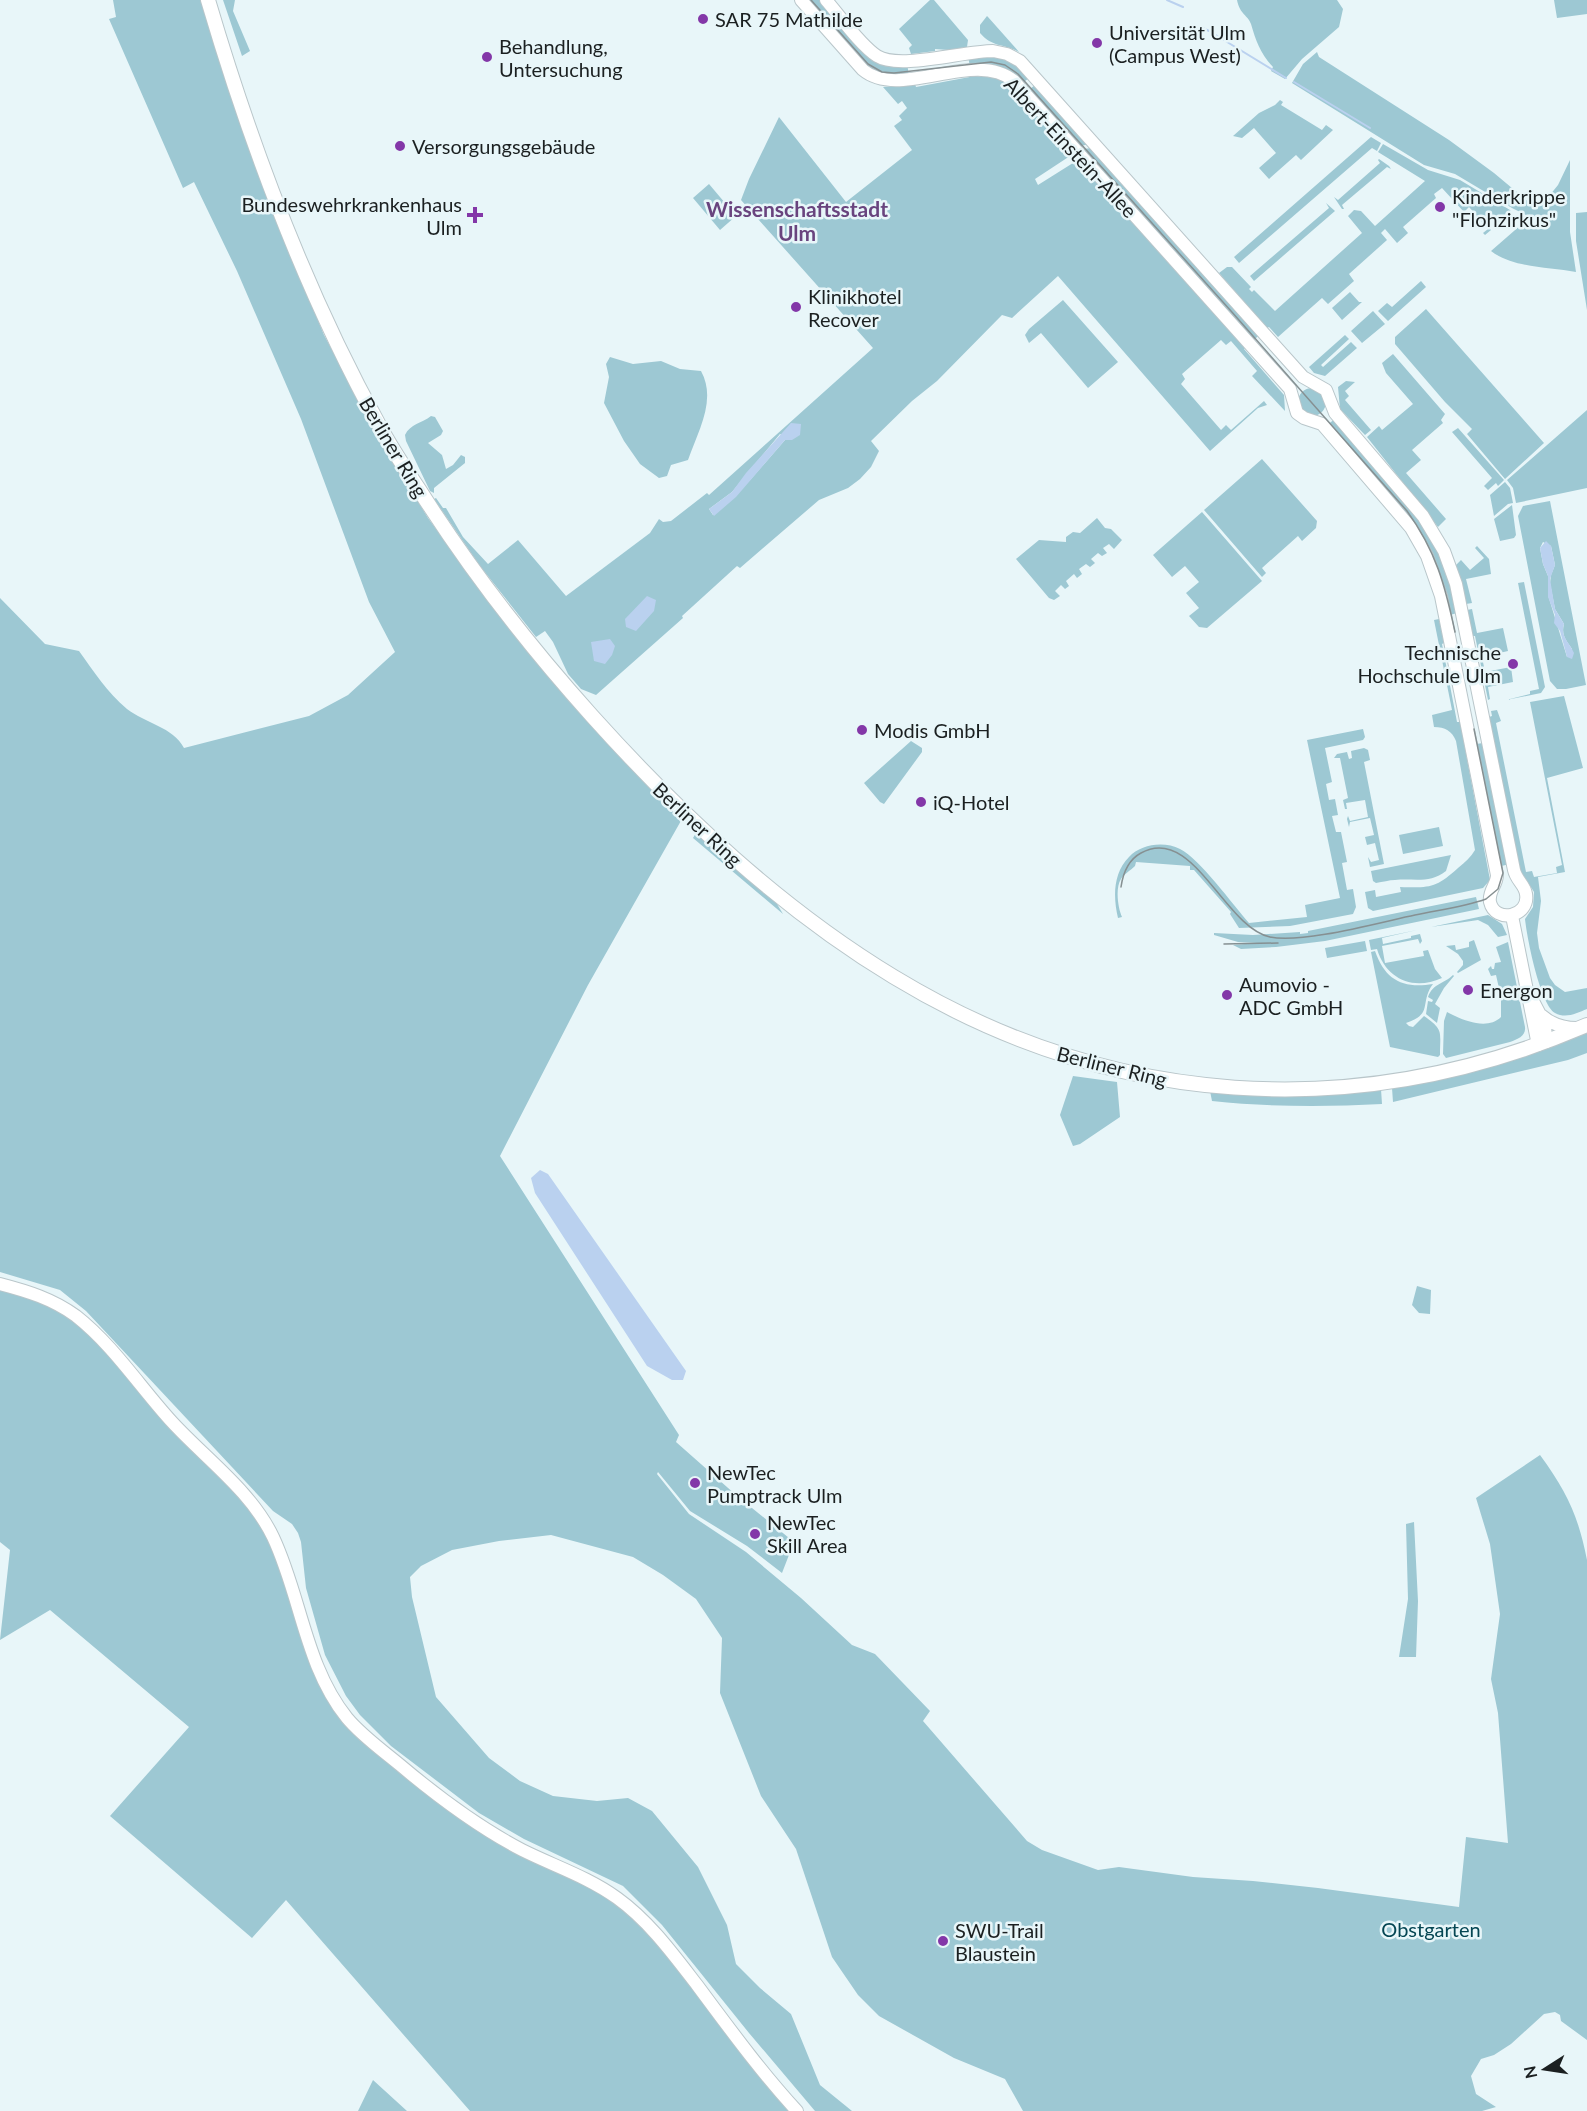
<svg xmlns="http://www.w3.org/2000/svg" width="1587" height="2111" viewBox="0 0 1587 2111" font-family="Lato,sans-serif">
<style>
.green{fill:#9dc8d3;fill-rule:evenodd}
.water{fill:#bad1ef}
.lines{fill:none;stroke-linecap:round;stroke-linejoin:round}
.stream{stroke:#bad1ef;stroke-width:2}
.secondary-casing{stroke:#b9c6ca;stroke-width:14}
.primary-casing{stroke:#b9c6ca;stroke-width:16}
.secondary{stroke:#fff;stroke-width:12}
.primary{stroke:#fff;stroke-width:14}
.tram{stroke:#869092;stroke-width:1.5}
.poi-dot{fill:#8337a8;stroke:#e8f6f9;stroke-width:2}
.labels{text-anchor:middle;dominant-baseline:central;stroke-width:5;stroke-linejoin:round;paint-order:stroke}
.poi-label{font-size:20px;fill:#1b2021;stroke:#e8f6f9;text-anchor:start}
.street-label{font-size:20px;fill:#1b2021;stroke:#e8f6f9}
.park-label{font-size:20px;fill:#054653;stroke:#e8f6f9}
.neighbourhood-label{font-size:21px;font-weight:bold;fill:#69447e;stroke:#e8f6f9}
</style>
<rect width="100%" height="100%" fill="#e8f6f9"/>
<path class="green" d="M113 0H202L285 239 324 335 381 440 428 518 517 639 570 700 682 819 588 985 500 1156 679 1435 676 1442 736 1495 794 1542 782 1573 747 1546 690 1511 658 1472 657 1474 689 1514 746 1552 801 1598 852 1645 875 1654 930 1711 923 1721 1027 1841 1042 1850 1098 1870 1119 1867 1193 1877 1253 1881 1318 1888 1459 1907 1466 1837 1508 1843 1498 1713 1491 1679 1500 1614 1490 1544 1476 1498 1540 1455C1567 1492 1578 1515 1587 1560V2040L1561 2021 1560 2015 1555 2012 1544 2014 1511 2044 1494 2055 1481 2059 1471 2076 1476 2094 1496 2107 1482 2111H1023L1005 2079 954 2058 879 2016 858 1995 832 1957 796 1849 761 1796 720 1693 722 1638 696 1599 663 1575 633 1557 551 1535 499 1541 452 1550 421 1566 410 1577 412 1597 436 1697 489 1758 520 1781 553 1796 597 1801 628 1798 652 1811 698 1867 727 1925 736 1964 760 1988 791 2014 820 2085 852 2111H815L749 2033 662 1925 623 1886 524 1839 479 1813 391 1746 360 1715 346 1696 325 1655 306 1588 301 1542 298 1533 292 1524 273 1511 86 1311 60 1290 0 1272V598L45 644 79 651C94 672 107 692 127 709 145 723 173 727 184 748L309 716 348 695 395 652 369 602 301 419 237 271 194 182 183 188 109 19 116 17Z
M223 0H235L233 11 250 51 242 56Z
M804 0H823L865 49 907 63 909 76 873 74Z
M930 0H934L968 40 967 47 948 50 935 49V51L911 54 909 48 912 45 899 29Z
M1237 0H1337L1343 9 1339 27 1302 59 1285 79 1271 71 1273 67C1260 53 1256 41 1251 24 1248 15 1240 15 1237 0Z
M1554 0H1587V14L1557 18Z
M987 16 988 17 1019 52C1003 43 993 48 980 33V25Z
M1317 52 1319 57 1449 140 1494 173 1530 203 1541 206 1558 185 1570 160V232L1576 272C1549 267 1513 268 1491 251L1530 217 1512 208 1455 174 1424 165 1292 83 1303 64Z
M968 55H1005L1030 77 1024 82C1000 65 1000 65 970 68Z
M975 76 998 78 1007 83 1073 154 1035 179 1038 185 1073 163 1076 158 1246 347 1244 349 1284 395 1285 411 1252 376 1257 371 1231 341 1226 345 1221 340 1182 374 1185 379 1181 384 1221 430 1226 425 1231 430 1264 401 1267 405 1258 408 1210 451 1058 276 1012 318 1002 315 937 381 912 401 871 441 879 451 871 467 860 479 848 488 819 500 740 568 737 566 682 616 683 618 596 695 581 689 568 674 553 642 545 631 536 637 480 566 434 499 436 498 443 508H446L463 537 488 564 518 540 566 596 650 533 659 519 663 522 671 521 707 493 709 495 873 348 741 200 749 179 779 117 846 202 912 150 894 126 902 120 899 116 907 108 902 101 898 104 883 87 915 84 916 87ZM780 434 792 440H785L751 479 713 515 709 509 732 492Z
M1036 84 1089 144 1077 147 1029 90Z
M1280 100 1283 102 1281 105 1322 130 1326 125 1333 130 1301 160 1296 155 1269 179 1259 168 1276 153 1254 128 1242 138 1233 136 1259 113 1275 105Z
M1371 137 1381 143 1377 151 1372 148 1239 263 1234 257Z
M1383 144 1428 170 1460 180 1510 210 1511 212 1494 227 1489 222 1486 224 1491 230 1485 235 1483 233 1488 229 1479 219 1474 223 1472 221 1477 216 1469 207 1464 212 1442 188 1434 194 1436 198 1403 227 1408 233 1397 243 1385 229 1381 233 1387 240 1349 274 1354 281 1328 304 1322 298 1278 337 1269 327 1267 328 1219 273 1227 267H1232L1251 287 1249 289 1252 292 1254 290 1275 311 1362 233 1348 216 1354 210 1361 211 1375 226 1425 181 1378 152Z
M1092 148 1261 333 1252 342 1083 149Z
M1379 159 1389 166 1391 169 1387 167 1342 205 1344 209H1342L1334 197 1338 200 1380 163 1378 160Z
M709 184 736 216 720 230 693 198Z
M1326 203 1335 211 1254 281 1250 276 1329 208Z
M1587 212V310L1576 241V213Z
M1421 281 1426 287 1388 321 1378 311 1387 303 1392 307Z
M1350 292 1359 302H1362L1342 320 1332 308Z
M1063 300 1118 362 1088 388 1041 333 1029 343 1025 335 1029 329Z
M1426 309 1544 443 1505 479 1467 434 1472 429 1445 402 1395 344V337Z
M1373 311 1385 324 1362 343 1351 331Z
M1345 335 1349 339 1321 365 1323 367 1351 342 1357 348 1325 376 1314 373 1309 367Z
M1393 354 1445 414 1441 420 1443 423 1412 450 1421 460 1406 473 1446 519 1438 527 1367 437 1379 426 1382 430 1413 404 1386 373 1382 363Z
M610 357 633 364 661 361 680 369 701 371C717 400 698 431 688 460L671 465 667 476 659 478 640 464 624 441 604 403 609 377 606 364Z
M1346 381 1355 382 1345 391 1349 396 1345 400 1371 430 1365 435 1340 409 1338 387Z
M1298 402a14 14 0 1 1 28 0a14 14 0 1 1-28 0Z
M1587 410V488L1516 503 1513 488 1507 480Z
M431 416 435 417 443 431 441 435 428 443 442 455 446 469 453 465 461 455 465 457V463L434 488V493L430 491 406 441 405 435C410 424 422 423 431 416Z
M1336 418 1408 501 1446 560 1457 613 1450 615 1433 563 1326 426Z
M1458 428 1504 480 1498 486 1496 483 1488 490 1484 486 1492 478 1452 432Z
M1262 459 1317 521 1316 528 1302 541 1298 536 1262 568 1266 573 1262 577 1204 510Z
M1505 482 1510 488 1513 503 1508 504 1494 516 1490 495Z
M1550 501 1586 685 1566 689H1557L1550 681 1518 516 1523 506ZM1543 542 1551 546 1555 565 1551 575 1550 583 1555 609 1564 624C1561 635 1566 640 1572 649L1567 657 1548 595V576L1543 564 1540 548Z
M1512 505 1516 535 1514 538 1500 541 1494 519Z
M1202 512 1262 581 1207 628 1199 627 1189 616 1199 608 1186 593 1199 582 1185 566 1172 577 1153 555Z
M1097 518 1105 528 1111 529 1122 540 1114 549 1109 544 1103 548 1107 553 1102 556 1098 553 1091 559 1095 563 1090 567 1086 564 1079 569 1082 574 1077 578 1074 574 1066 581 1069 586 1065 589 1061 585 1055 591 1060 596 1054 600 1049 598 1016 559 1039 540 1066 542V537L1073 532 1080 533Z
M1477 546 1489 559 1491 574 1466 579 1472 603 1466 604 1456 565 1461 560 1470 570 1484 558 1475 548Z
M1524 582 1545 687 1541 693 1506 700 1530 694V691L1539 689 1518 583Z
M1472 609 1477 633 1503 628 1508 651 1482 657 1485 672 1511 667 1513 682 1488 687 1490 699 1488 700 1475 636H1473L1467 610Z
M1439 619 1444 643 1442 644 1457 722H1460L1490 880 1483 888 1373 911 1368 908 1365 892 1375 890 1376 897 1401 892 1400 887C1430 888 1436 888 1458 868 1465 862 1471 857 1475 850L1456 741C1452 731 1445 727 1434 727L1432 715 1452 710 1434 620Z
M1564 696 1583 768 1547 778 1565 872 1538 877 1541 901 1537 933 1539 948 1550 978 1555 985 1565 992 1587 988V1009C1577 1013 1566 1019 1555 1013 1540 1004 1527 938 1525 919L1533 907 1534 892 1520 870 1489 717 1492 716 1491 711 1497 710 1501 721 1496 723 1526 872 1532 871 1534 877 1557 873 1556 867 1562 865 1530 702Z
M1363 729 1365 737 1363 740 1325 748 1332 782 1326 784 1329 800 1335 799 1338 815 1332 816 1336 832H1341L1347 862 1342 863 1347 890 1353 889 1356 907 1353 914 1290 926 1239 928 1230 914 1231 912 1194 870H1190V866L1136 862 1135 866C1131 870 1123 875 1121 879 1115 888 1118 908 1122 917L1118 918C1113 897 1113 873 1129 857 1141 844 1164 841 1180 849 1200 859 1233 905 1249 923L1307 917 1305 905 1340 898 1307 740Z
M911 741 922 748V752L884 804 880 802 864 783Z
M1483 743 1510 864 1497 867 1476 744Z
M1364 748 1368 750 1370 760 1364 762 1384 864 1370 867 1368 857 1371 862 1379 860 1375 843 1367 845 1365 837 1374 835 1370 818 1350 822 1349 827 1347 819 1348 816 1350 821 1368 817 1365 800 1346 803 1347 809H1345L1343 800 1348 798 1340 758H1334L1337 754 1347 752 1349 759 1352 758 1351 751Z
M1439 827 1443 846 1403 854 1399 835Z
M696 833 774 899 783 914 693 838Z
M1451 855 1446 871C1430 884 1414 878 1395 880 1389 880 1383 882 1376 883L1373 881 1371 871Z
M1476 897 1479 909 1325 941 1276 947 1241 949 1233 945 1257 943 1238 942 1214 935V933L1253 935 1300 932V934L1308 933V931Z
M1488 915 1502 924 1507 935 1498 937 1488 925 1478 920 1431 927Z
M1417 930 1382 938 1383 944 1411 938V936L1420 934 1422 941 1420 944 1418 939 1382 946 1385 963 1424 956 1423 951 1428 950 1435 969 1442 978C1413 991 1386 979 1377 949L1371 950 1369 940Z
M1474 940 1481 960 1458 973 1457 972 1463 965V961L1458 954 1446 946 1455 945 1456 950 1469 947V942Z
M1365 941 1367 951 1327 958 1325 948Z
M1508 942 1525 1027C1526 1036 1518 1039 1510 1042L1446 1058 1443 1054 1444 1021 1447 1012C1462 1020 1487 1031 1501 1017V997L1496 975 1491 976 1488 969 1491 966 1492 969H1494L1495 963 1501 962 1496 947Z
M1375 951C1385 980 1403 989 1433 984 1419 1003 1434 1014 1406 1023L1409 1026 1413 1027 1424 1016C1444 1030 1440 1031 1440 1055L1438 1057 1390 1047 1371 952Z
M1453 975 1454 976 1444 988 1435 1004 1440 1008 1437 1023 1426 1014 1428 1001 1432 1002 1433 1000 1428 997C1433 983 1444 984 1453 975Z
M1587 1033V1053L1568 1060 1393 1102 1392 1088C1459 1077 1524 1059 1587 1033Z
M1073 1076 1117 1082 1120 1117 1080 1144 1073 1146 1060 1115Z
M1381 1089 1382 1104C1325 1107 1269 1107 1212 1101L1210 1091 1315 1094Z
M1417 1286 1431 1290 1430 1314 1419 1313 1412 1305Z
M0 1288C34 1296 63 1312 90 1333L238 1495 257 1518 269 1538 320 1683 407 1777 611 1898 656 1939 792 2111H470L286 1900 252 1938 110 1816 189 1727 50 1610 0 1640 10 1550 0 1542Z
M1414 1522 1418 1601 1416 1657H1399L1408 1599 1406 1524Z
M373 2080 407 2111H358Z"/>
<path class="water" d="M791 423 801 424 800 435 792 440H785L736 497 714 516 709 509 732 492 746 473Z
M1546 541 1551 546 1555 565 1550 579 1555 609 1564 624C1560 636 1569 642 1574 653L1572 659 1567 657 1560 631 1554 623 1555 615 1548 597V576L1543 564 1540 548Z
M647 596 656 600 654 611 636 631 626 627 625 619Z
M610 639 615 646 612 655 605 664 594 661 591 642Z
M540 1170 548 1174 686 1371 683 1380H672L647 1366 535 1193 531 1178Z"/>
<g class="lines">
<path class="stream" d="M1167 0 1183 7
M1201 27 1209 31
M1214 34 1286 78
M1294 82 1370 128"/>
<g class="secondary-casing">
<path id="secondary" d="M801 0 863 70C900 101 974 48 1014 81L1290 389 1297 413 1304 418 1322 424 1411 528 1427 556 1441 596 1497 875C1497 885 1488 891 1490 902 1495 924 1530 917 1526 894 1525 885 1516 880 1514 870L1456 584 1444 551 1423 516 1335 413 1326 390 1303 377 1020 61 1007 54 993 51C964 51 899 70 877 56 860 45 840 16 826 0
M1512 916 1538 1045
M1533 1001 1545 1024 1546 1042
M1541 1015C1551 1024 1563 1028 1577 1028
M0 1284C27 1291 53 1299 76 1316 113 1345 140 1387 172 1422 206 1459 251 1491 273 1537 301 1596 305 1666 347 1718 362 1736 382 1750 400 1765 438 1797 478 1827 522 1850 554 1866 588 1877 617 1898 649 1921 673 1954 697 1985 729 2028 761 2072 797 2111"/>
</g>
<g class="primary-casing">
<path id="primary" d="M208 0C251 146 305 291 379 425 391 448 406 470 420 491 471 571 529 646 592 716 681 815 780 908 894 977 1110 1108 1355 1125 1587 1025"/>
</g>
<use href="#secondary" class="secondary"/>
<use href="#primary" class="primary"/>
<path class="tram" d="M811 0 868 64 882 72 894 73 991 62 1005 65 1018 74 1231 311 1407 511C1436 551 1445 585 1455 632
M1121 887C1123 873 1128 860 1141 853 1193 824 1224 927 1270 937 1302 944 1381 922 1415 915 1438 910 1464 907 1486 899L1498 889 1503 873 1474 729
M1224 944 1278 943"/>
</g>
<g class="poi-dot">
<circle cx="703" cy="19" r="6"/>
<circle cx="1097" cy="43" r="6"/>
<circle cx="487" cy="57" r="6"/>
<circle cx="400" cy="146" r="6"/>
<circle cx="1440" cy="207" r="6"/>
<path d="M472 206h6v6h6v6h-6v6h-6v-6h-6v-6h6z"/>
<circle cx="796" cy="307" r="6"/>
<circle cx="1513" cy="664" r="6"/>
<circle cx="862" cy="730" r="6"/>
<circle cx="921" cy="802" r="6"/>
<circle cx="1468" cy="990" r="6"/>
<circle cx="1227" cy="995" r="6"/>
<circle cx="695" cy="1483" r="6"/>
<circle cx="755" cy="1534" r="6"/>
<circle cx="943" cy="1941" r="6"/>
</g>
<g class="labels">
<g class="poi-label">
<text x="715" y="19">SAR 75 Mathilde</text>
<text x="1109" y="32">Universität Ulm<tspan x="1109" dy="23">(Campus West)</tspan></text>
<text x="499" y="46">Behandlung,<tspan x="499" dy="23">Untersuchung</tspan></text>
<text x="412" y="146">Versorgungsgebäude</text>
<text x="1452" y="196">Kinderkrippe<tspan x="1452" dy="23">"Flohzirkus"</tspan></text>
<text x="462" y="204" text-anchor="end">Bundeswehrkrankenhaus<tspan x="462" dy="23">Ulm</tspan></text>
<text x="808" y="296">Klinikhotel<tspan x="808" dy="23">Recover</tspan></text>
<text x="1501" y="652" text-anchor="end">Technische<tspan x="1501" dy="23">Hochschule Ulm</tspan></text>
<text x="874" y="730">Modis GmbH</text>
<text x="933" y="802">iQ-Hotel</text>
<text x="1239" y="984">Aumovio -<tspan x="1239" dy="23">ADC GmbH</tspan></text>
<text x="1480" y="990">Energon</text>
<text x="707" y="1472">NewTec<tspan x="707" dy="23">Pumptrack Ulm</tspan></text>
<text x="767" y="1522">NewTec<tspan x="767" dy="23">Skill Area</tspan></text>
<text x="955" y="1930">SWU-Trail<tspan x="955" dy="23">Blaustein</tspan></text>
</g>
<g class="street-label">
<text transform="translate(1071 147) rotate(47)">Albert-Einstein-Allee</text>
<text transform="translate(394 447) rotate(59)">Berliner Ring</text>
<text transform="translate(698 824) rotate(43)">Berliner Ring</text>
<text transform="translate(1112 1066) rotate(14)">Berliner Ring</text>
</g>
<g class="park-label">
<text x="1431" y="1929">Obstgarten</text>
</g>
<g class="neighbourhood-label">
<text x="797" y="208">Wissenschaftsstadt<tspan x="797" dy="24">Ulm</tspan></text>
</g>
</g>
<g transform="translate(1545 2069) rotate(258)" stroke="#e8f6f9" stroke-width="4.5" paint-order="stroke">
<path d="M0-4.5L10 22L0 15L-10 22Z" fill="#1b2021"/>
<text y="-9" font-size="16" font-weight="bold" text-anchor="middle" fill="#1b2021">N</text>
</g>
</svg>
